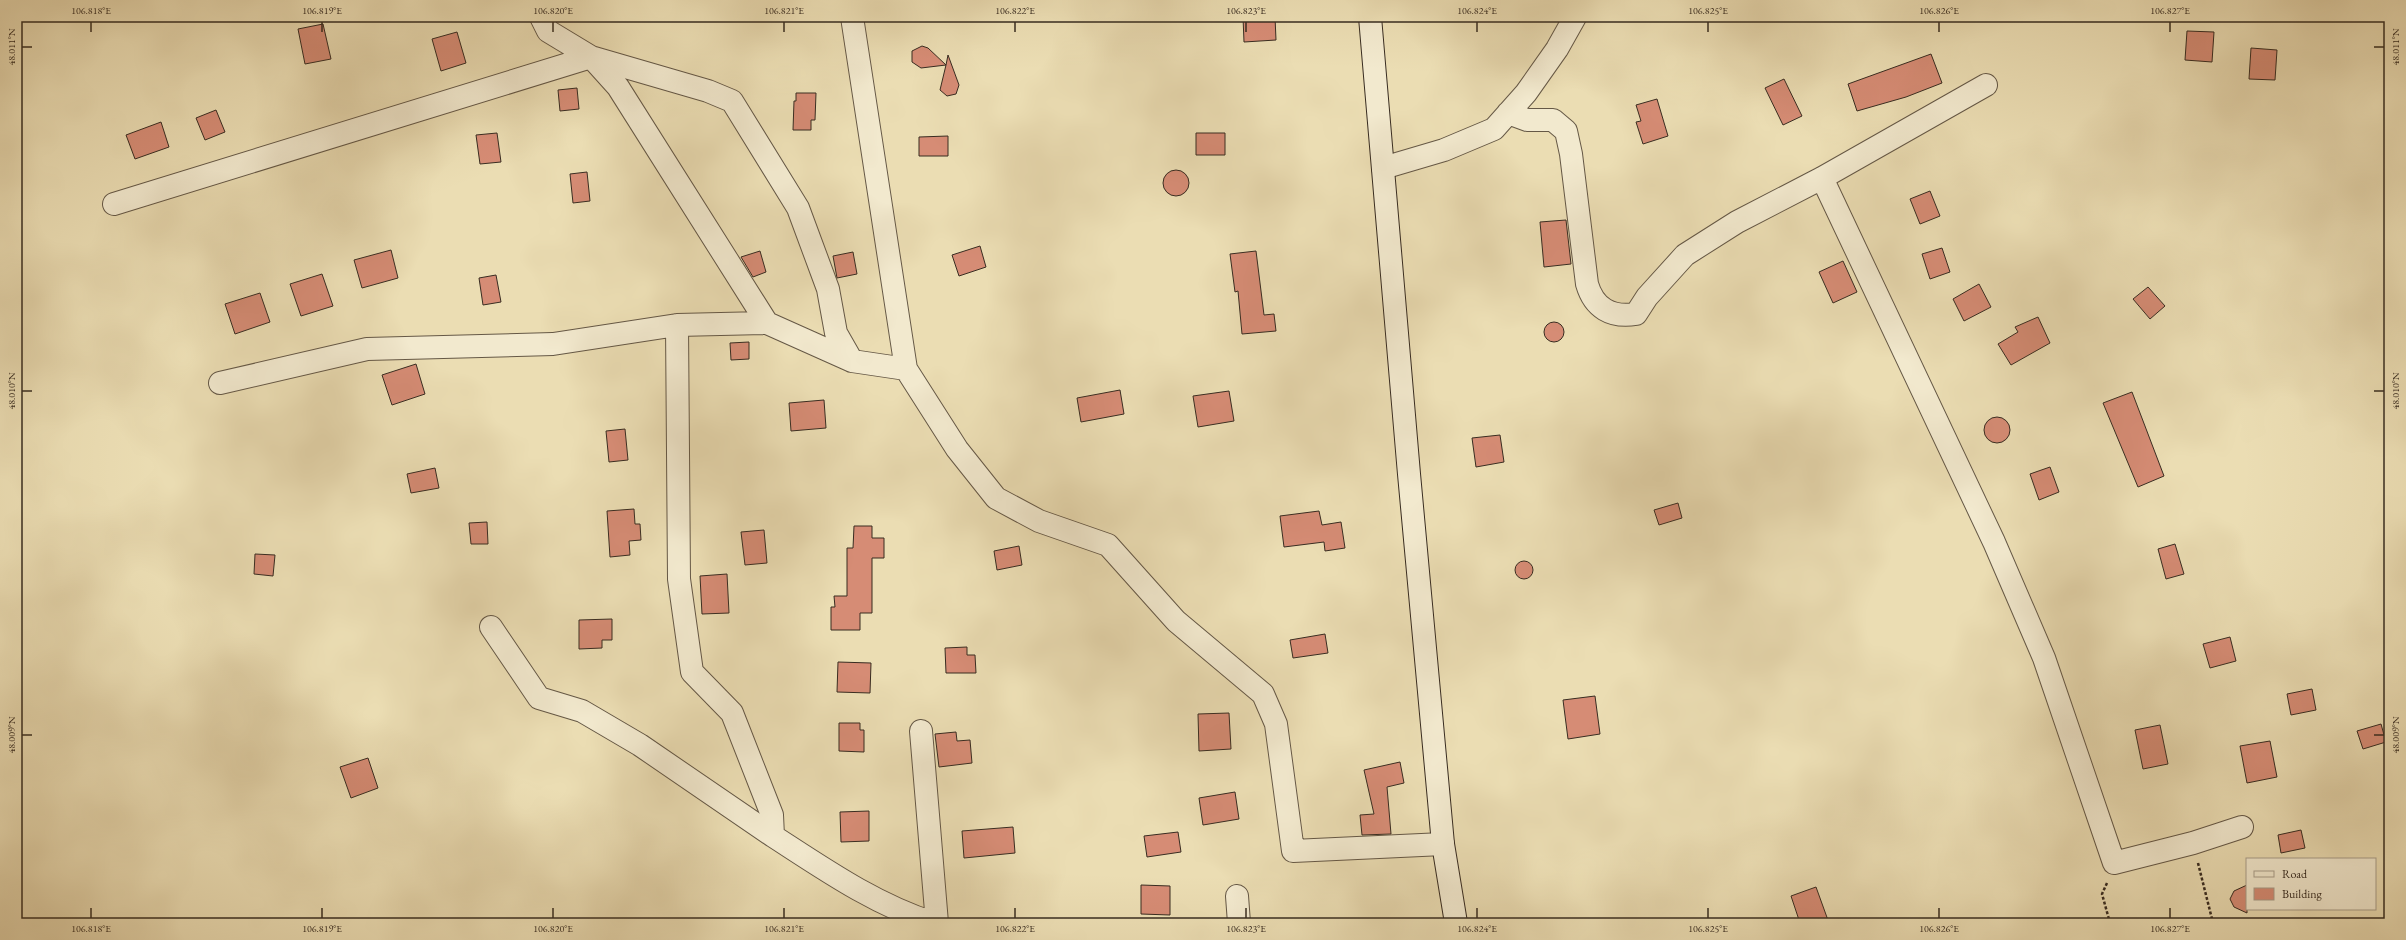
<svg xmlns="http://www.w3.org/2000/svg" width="2406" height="940" viewBox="0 0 2406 940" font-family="'EB Garamond',serif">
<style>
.building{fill:#d68c75;stroke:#382c21}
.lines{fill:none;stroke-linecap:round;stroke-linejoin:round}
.minor-casing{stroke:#655846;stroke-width:24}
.secondary-casing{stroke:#382c21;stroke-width:24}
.path{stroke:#382c21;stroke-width:2.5;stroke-dasharray:3 2;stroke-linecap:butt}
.minor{stroke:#f2e9ce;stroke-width:22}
.secondary{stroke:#f2e9ce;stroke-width:22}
.ticks{fill:none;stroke:#382c21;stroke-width:1.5}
.neatline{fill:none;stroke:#382c21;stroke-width:1.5}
.ticks-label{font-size:10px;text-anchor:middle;fill:#382c21}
</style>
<rect width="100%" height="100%" fill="#ebddb3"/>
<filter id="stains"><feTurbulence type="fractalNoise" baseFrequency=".005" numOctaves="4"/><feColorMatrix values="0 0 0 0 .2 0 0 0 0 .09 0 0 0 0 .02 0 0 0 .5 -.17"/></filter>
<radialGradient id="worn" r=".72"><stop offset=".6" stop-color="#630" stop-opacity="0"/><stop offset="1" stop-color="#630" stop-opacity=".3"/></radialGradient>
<path class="building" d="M1243 17H1275L1276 40 1244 42Z
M323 24 331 59 305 64 298 29Z
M2187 31 2214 32 2212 62 2185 60Z
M457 32 466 63 441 71 432 39Z
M922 46 928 48 946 65 948 55 959 85 956 94 947 96 940 90 946 65 921 68 912 62V51Z
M2251 48 2277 50 2275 80 2249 79Z
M1931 54 1942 83 1906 97 1857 111 1848 84Z
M1784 79 1802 116 1783 125 1765 88Z
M577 88 579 109 560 111 558 90Z
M796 93H816L815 120H811V130H793L794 101H796Z
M1657 99 1668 136 1643 144 1636 122 1641 121 1636 105Z
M216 110 225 132 205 140 196 118Z
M161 122 169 147 135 159 126 135Z
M497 133 501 162 480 164 476 135Z
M1196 133H1225V155H1196Z
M948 136V156H919V137Z
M1163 183a13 13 0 1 1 26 0a13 13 0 1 1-26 0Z
M587 172 590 201 573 203 570 174Z
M1930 191 1940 216 1920 224 1910 199Z
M1566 220 1571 264 1544 267 1540 222Z
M980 246 986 267 959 276 952 255Z
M1942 248 1950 272 1930 279 1922 254Z
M391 250 398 278 362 288 354 260Z
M760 251 766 272 753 277 741 257Z
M1256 251 1264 315 1274 314 1276 331 1242 334 1238 291 1235 292 1230 254Z
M853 252 857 274 837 278 833 256Z
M1843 261 1857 292 1833 303 1819 272Z
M322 274 333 306 301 316 290 284Z
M496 275 501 302 483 305 479 278Z
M1979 284 1991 307 1964 321 1953 299Z
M2148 287 2165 306 2150 319 2133 299Z
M260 293 270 322 235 334 225 304Z
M2038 317 2050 343 2011 365 1998 344 2018 332 2015 327Z
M1544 332a10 10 0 1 1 20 0a10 10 0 1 1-20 0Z
M749 342V359L731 360 730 343Z
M416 364 425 394 392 405 382 375Z
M1120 390 1124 414 1081 422 1077 398Z
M1229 391 1234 421 1198 427 1193 396Z
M2132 392 2164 476 2138 487 2103 403Z
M824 400 826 428 791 431 789 403Z
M1984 430a13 13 0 1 1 26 0a13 13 0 1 1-26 0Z
M625 429 628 460 609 462 606 431Z
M1500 435 1504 462 1476 467 1472 438Z
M2050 467 2059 492 2039 500 2030 474Z
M435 468 439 488 411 493 407 474Z
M1678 503 1682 518 1659 525 1654 510Z
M634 509 635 524H640L641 540 629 541 630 555 610 557 607 511Z
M1319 511 1322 525 1341 522 1345 548 1325 551 1324 542 1284 547 1280 516Z
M487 522 488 544H471L469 523Z
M854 526H872V538H884V558H872V613H860V630H831V607H835L834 596H847V548H853Z
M764 530 767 563 745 565 741 532Z
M2175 544 2184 574 2166 579 2158 549Z
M1019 546 1022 565 997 570 994 551Z
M255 554 275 555 273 576 254 574Z
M1515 570a9 9 0 1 1 18 0a9 9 0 1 1-18 0Z
M727 574 729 613 702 614 700 576Z
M612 619V640H602V648L579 649V620Z
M1325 634 1328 653 1293 658 1290 640Z
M2230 637 2236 661 2210 668 2203 644Z
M967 647V655H975L976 673H946L945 648Z
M838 662 871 663 870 693 837 692Z
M2312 689 2316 710 2291 715 2287 694Z
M1595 696 1600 734 1568 739 1563 700Z
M1229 713 1231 749 1199 751 1198 714Z
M839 723H860V730H864V752L839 751Z
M2381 724 2386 742 2363 749 2357 731Z
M2160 725 2168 764 2143 769 2135 730Z
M956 732 957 741 970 740 972 763 939 767 935 734Z
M2270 741 2277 777 2247 783 2240 746Z
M368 758 378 788 351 798 340 767Z
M1400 762 1404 783 1387 787 1391 834 1362 835 1360 815 1374 814 1364 770Z
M1235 792 1239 819 1203 825 1199 798Z
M869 811V841L841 842 840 812Z
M1013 827 1015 853 964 858 962 831Z
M2301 830 2305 848 2281 853 2278 835Z
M1178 832 1181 852 1147 857 1144 836Z
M1141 885 1170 886V915L1141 914Z
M2247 885V913L2234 907 2230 899 2234 891Z
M1816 887 1829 923H1800L1791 896Z"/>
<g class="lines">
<g class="minor-casing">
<path id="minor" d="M541 17 548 31 591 57 618 87 767 323
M852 17 906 369
M1508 113 1527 120H1553L1566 131 1571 154 1587 284C1594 308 1611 318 1636 314L1647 297 1685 255 1737 222 1822 178 1986 85
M1383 168 1444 150 1494 129 1526 93 1557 49 1575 17
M1822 178 1994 542 2044 658 2114 863 2193 843 2242 827
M114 204 591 57 708 91 732 101 798 208 828 289 836 333 852 361 767 323 677 325 553 344 367 349 220 383
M677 325 679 579 692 672 732 713 772 815 773 836C824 869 874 904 933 923
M852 361 906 369 957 449 996 498 1039 521 1108 545 1176 621 1263 694 1276 724 1293 851 1443 844
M491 627 539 698 582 711 640 745 773 836
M921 731 937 923
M1237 896 1239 923"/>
</g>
<g class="secondary-casing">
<path id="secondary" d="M1370 17 1409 474 1443 844 1456 923"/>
</g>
<path class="path" d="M2198 863 2213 923
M2107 883 2102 894 2110 923"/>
<use href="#minor" class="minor"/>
<use href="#secondary" class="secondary"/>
</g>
<path class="ticks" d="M91 22V32M322 22V32M553 22V32M784 22V32M1015 22V32M1246 22V32M1477 22V32M1708 22V32M1939 22V32M2170 22V32M22 47H32M2374 47H2384M22 391H32M2374 391H2384M22 735H32M2374 735H2384M91 908V918M322 908V918M553 908V918M784 908V918M1015 908V918M1246 908V918M1477 908V918M1708 908V918M1939 908V918M2170 908V918"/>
<rect width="2406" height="940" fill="none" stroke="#ebddb3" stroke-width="44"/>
<rect x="2246" y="858" width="130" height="52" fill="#f2e9ce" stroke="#a89d89"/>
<rect x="2254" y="871" width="20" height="6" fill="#f2e9ce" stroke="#a89d89"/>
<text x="2282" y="878" font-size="12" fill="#382c21">Road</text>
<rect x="2254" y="888" width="20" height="12" fill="#d68c75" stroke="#a89d89"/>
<text x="2282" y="898" font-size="12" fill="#382c21">Building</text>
<rect x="22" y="22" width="2362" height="896" class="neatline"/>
<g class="ticks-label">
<text x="91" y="14">106.818°E</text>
<text x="322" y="14">106.819°E</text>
<text x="553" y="14">106.820°E</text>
<text x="784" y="14">106.821°E</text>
<text x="1015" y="14">106.822°E</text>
<text x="1246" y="14">106.823°E</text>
<text x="1477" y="14">106.824°E</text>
<text x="1708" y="14">106.825°E</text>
<text x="1939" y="14">106.826°E</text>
<text x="2170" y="14">106.827°E</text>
<text transform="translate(11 47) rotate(-90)" y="4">48.011°N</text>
<text transform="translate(2395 47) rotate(-90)" y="4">48.011°N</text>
<text transform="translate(11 391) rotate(-90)" y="4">48.010°N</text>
<text transform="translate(2395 391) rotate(-90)" y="4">48.010°N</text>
<text transform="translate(11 735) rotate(-90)" y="4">48.009°N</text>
<text transform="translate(2395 735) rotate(-90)" y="4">48.009°N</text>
<text x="91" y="932">106.818°E</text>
<text x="322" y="932">106.819°E</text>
<text x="553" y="932">106.820°E</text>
<text x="784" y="932">106.821°E</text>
<text x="1015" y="932">106.822°E</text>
<text x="1246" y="932">106.823°E</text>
<text x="1477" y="932">106.824°E</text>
<text x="1708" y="932">106.825°E</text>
<text x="1939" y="932">106.826°E</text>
<text x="2170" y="932">106.827°E</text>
</g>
<rect width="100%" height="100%" filter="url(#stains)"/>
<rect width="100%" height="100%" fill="url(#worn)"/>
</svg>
